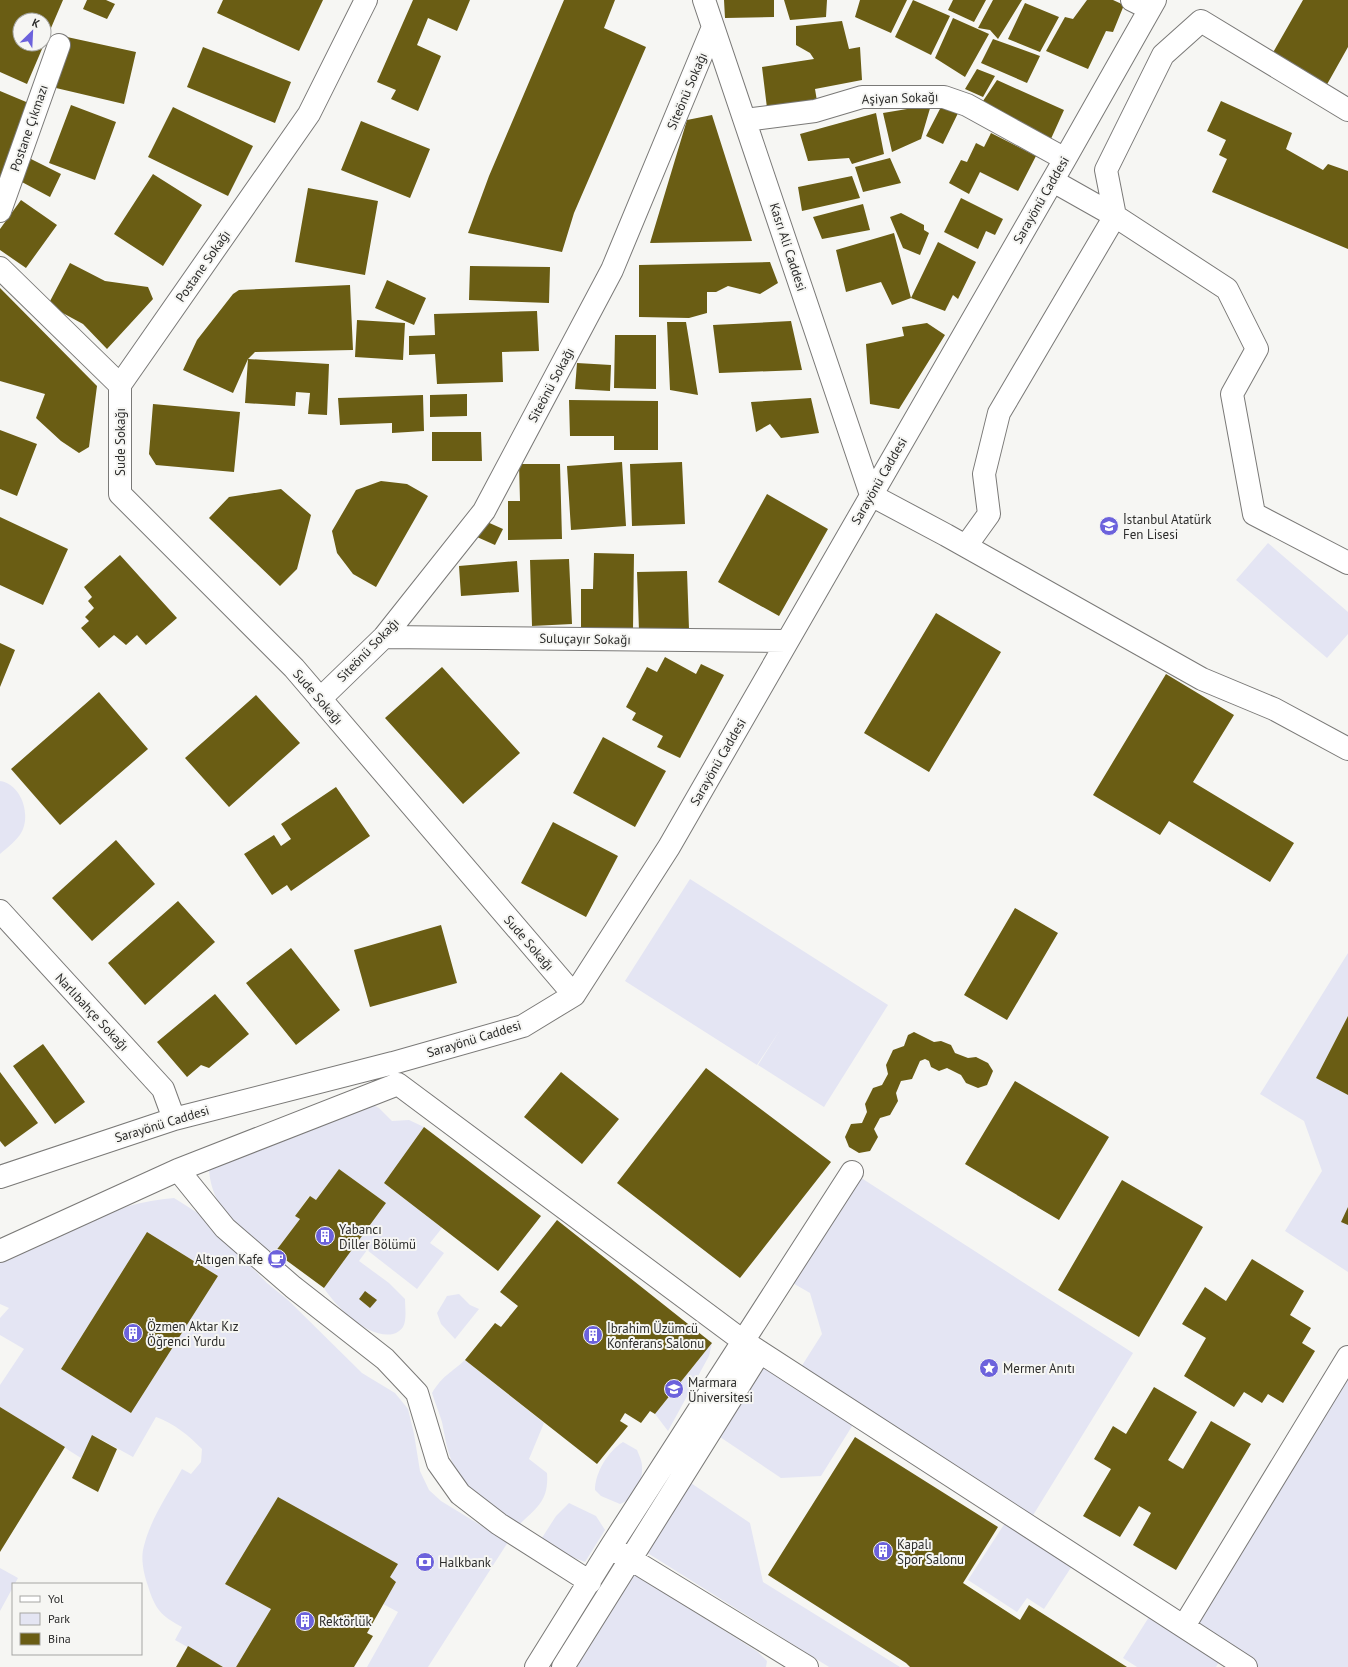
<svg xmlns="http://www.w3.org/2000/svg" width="1348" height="1667" viewBox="0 0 1348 1667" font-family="'PT Sans',sans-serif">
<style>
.green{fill:#e4e5f3;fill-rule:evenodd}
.building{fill:#6a5d14;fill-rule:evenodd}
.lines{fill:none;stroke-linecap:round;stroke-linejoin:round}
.minor-casing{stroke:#7a7977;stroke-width:24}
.minor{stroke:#fff;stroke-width:22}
.labels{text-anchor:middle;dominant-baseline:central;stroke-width:4;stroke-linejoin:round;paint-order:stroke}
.street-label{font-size:13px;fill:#2c2c2b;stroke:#f6f6f3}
.poi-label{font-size:13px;fill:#2c2c2b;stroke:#f6f6f3;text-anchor:start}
</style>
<rect width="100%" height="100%" fill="#f6f6f3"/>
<path class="green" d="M1268 543 1348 612V634L1327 658 1236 580Z
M0 781C20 784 30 811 23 829 20 838 8 847 0 854Z
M690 879 888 1005 824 1107 758 1065 780 1030 757 1065 625 981Z
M1348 953V1016L1316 1078 1348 1095V1272L1285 1231 1322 1171 1304 1121 1260 1094Z
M367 1102 379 1108 392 1121 409 1120 424 1127 384 1183 442 1228 430 1243 444 1253 417 1289 367 1250 359 1261 389 1283 405 1299C405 1308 407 1319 403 1327 401 1330 397 1333 393 1334 368 1339 336 1307 324 1288L386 1203 339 1169 316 1200 309 1196 295 1216 300 1219 275 1252 263 1253C238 1227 212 1209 209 1170L218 1162Z
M852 1172 1133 1353 1027 1525 796 1375 822 1334 810 1293 784 1278Z
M174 1198 201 1215 267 1283 288 1300 362 1373 395 1393 408 1409 414 1434 420 1471 429 1490 441 1501 508 1542 428 1667H367L398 1612 383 1604 396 1582 390 1577 398 1564 278 1498 225 1584 271 1609 236 1667H223L175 1640 182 1627C161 1616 155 1609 148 1586 144 1575 141 1561 143 1550 149 1521 168 1494 182 1469L191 1474 201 1462 202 1449C188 1435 175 1424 156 1417L133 1457 93 1435 81 1458 0 1407V1385L24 1349 0 1335V1318L9 1308 0 1304V1259C56 1233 112 1203 174 1198ZM147 1232 218 1276 131 1413 61 1369Z
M459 1294 470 1305 479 1309 455 1339 441 1324 437 1313 447 1296Z
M712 1343 709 1356 668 1431 655 1414Z
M1348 1357V1667H1246L1190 1631Z
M756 1359 854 1423 821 1476 781 1478 711 1431Z
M465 1360 544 1423 529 1459 547 1473C549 1501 537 1507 518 1526 494 1513 466 1492 454 1466 447 1452 445 1437 442 1422 439 1412 435 1403 432 1393 443 1375 451 1373 465 1360Z
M623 1442 637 1450C639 1455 642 1461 642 1466 643 1482 635 1499 620 1504L601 1496 595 1490C595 1473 608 1451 623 1442Z
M682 1477 750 1523 763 1582 900 1667H829L638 1547Z
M569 1503 596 1516 605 1530 585 1562 557 1551 540 1541 556 1516Z
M1005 1523 1072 1566 1044 1609 1027 1598 1017 1612 968 1580Z
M0 1568 18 1578 0 1611Z
M625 1568 758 1652 767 1661 766 1667H563Z
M1149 1617 1219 1662 1216 1667H1137L1123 1658Z"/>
<path class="building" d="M0 0H63L27 84 0 72ZM20 20H44V44H20Z
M87 0H106L115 4 107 19 83 9Z
M223 0H323L299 51 217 13Z
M413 0H470L457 31 428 18 417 45 441 56 418 111 391 99 396 90 377 82Z
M564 0H615L604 28 646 47 574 213 562 252 468 233 489 176Z
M724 0H774V17L725 18Z
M784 0H827L826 17 790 20Z
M860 0H907L891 33 855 17Z
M913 0 950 16 931 55 895 37Z
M953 0H986L974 22 948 10Z
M993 0H1022L998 39 990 30 978 28Z
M1087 0H1113L1124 5 1113 32 1106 31 1088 69 1046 51 1065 17 1073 19Z
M1303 0H1348V47L1325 88 1271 56Z
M1025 3 1059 17 1040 52 1008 39Z
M953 18 989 34 965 77 935 58Z
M842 21 849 49 860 47 862 80 815 89 817 101 767 108 762 67 814 59 810 53 796 45V26Z
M67 37 136 52 124 104 56 88Z
M993 39 1040 56 1027 83 981 63Z
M203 47 291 82 275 123 187 87Z
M977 69 995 76 983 97 965 89Z
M997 80 1064 110 1050 141 981 104Z
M0 91 31 104 0 193Z
M1221 101 1292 133 1286 149 1323 170 1328 164 1348 171V249L1212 192 1227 159 1219 155 1226 140 1207 131Z
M71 105 116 122 95 180 49 163Z
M931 105 921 139 892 152 883 113Z
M942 105 960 109 943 144 926 136Z
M173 107 253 146 228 196 148 157Z
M876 113 884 154 852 164 849 158 808 161 800 134Z
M712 115 752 241 650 243 687 120Z
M361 121 430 149 410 198 341 170Z
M991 133 1036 156 1018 191 980 172 969 194 949 183 961 160 967 162 976 143 984 147Z
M890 158 901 183 863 192 855 167Z
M31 159 61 174 50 197 20 181Z
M153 174 202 205 163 266 114 234Z
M852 176 860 198 802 211 798 187Z
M308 188 378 201 365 275 295 262Z
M961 198 1003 219 995 235 986 231 978 249 944 232Z
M21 200 57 225 26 268 0 250V229Z
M863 204 870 230 822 239 813 217Z
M901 213 924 225V230L929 233 920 255 903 248 890 217Z
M894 233 911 298 892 305 881 282 846 292 836 250Z
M938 242 976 262 958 299 953 295 945 311 911 298Z
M770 262 778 283 760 294 728 286 716 292H707V313L689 318 639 317V265Z
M70 263 105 281 148 287 153 299 107 349 83 324 48 305Z
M470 266 550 267 549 303 469 300Z
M387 280 426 298 414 325 375 308Z
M350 285 353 350 255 352 248 359 233 393 183 370 197 340 233 294 239 290Z
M0 288 97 386 89 447 79 453 61 441 36 418 45 394 0 381Z
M537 311 539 351 502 352 503 382 437 384 435 354 409 355V336L435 335 434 314Z
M357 320 405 323 403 360 355 357Z
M791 321 802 370 719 373 713 325Z
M667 322H686L698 395 670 390Z
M927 323 945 335 899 409 870 404 866 344 904 336 902 327Z
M615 335H656V389L614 388Z
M248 359 329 364 327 415 308 414 310 393 296 392 295 406 245 403Z
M577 363 611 365 610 391 575 389Z
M467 394V416L430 417V395Z
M423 395 424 431 392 433V423L340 425 338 398Z
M811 398 819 433 781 438 770 424 756 432 751 402Z
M569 400 658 401V450H614V436H570Z
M153 404 240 412 234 472 156 465 149 454Z
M0 430 37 444 17 496 0 489Z
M432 432H481L482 461H432Z
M622 462 626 526 571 530 567 466Z
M682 462 685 524 632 526 630 464Z
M519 464H560L562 539 508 540V501H520Z
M381 481 407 484 428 496 376 587 353 574 337 553 332 531 356 490Z
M281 489 311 515 297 569 280 586 209 518 229 497Z
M767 494 828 529 779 616 718 582Z
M0 517 68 549 43 605 0 585Z
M485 521 503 529 495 545 477 537Z
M594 553 634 554 633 629H581V589H593Z
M120 555 177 618 146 645 137 635 126 645 114 635 99 648 81 628 89 621 85 617 94 608 88 601 92 597 84 587Z
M569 559 572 624 532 626 530 560Z
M517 561 519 592 461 596 459 566Z
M687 571 689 629 639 631 637 572Z
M936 613 1001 652 929 772 864 733Z
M0 643 15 650 0 687Z
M665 657 696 674 701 664 724 675 680 758 657 747 663 736 632 720 636 713 626 707 647 667 657 672Z
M442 667 520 753 463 804 385 718Z
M1166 674 1234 715 1193 782 1294 843 1270 882 1169 821 1160 835 1093 795Z
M99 692 148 749 60 825 11 769Z
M256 695 300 743 229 807 185 758Z
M603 737 666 771 635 827 573 793Z
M336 787 370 836 291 891 287 885 272 895 244 854 274 835 281 846 291 839 281 824Z
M553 822 618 856 586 917 521 883Z
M116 840 155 884 92 941 52 898Z
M178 901 215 942 145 1005 108 963Z
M1015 908 1058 933 1007 1020 964 995Z
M441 925 457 983 370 1007 354 950Z
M291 948 340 1010 296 1045 246 983Z
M215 994 249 1034 209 1068 201 1065 187 1077 157 1042Z
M1348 1016V1095L1316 1078Z
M914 1032 934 1042 941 1041 951 1045 955 1053 968 1058 976 1057 988 1063 993 1071 987 1085 978 1088 966 1083 961 1075 947 1068 939 1071 931 1067 929 1061 925 1059 920 1061 912 1079 901 1081 896 1093 898 1101 890 1115 880 1118 874 1129 878 1137 870 1151 859 1153 849 1147 845 1137 851 1124 862 1123 867 1112 865 1104 873 1088 882 1085 888 1074 886 1065 893 1050 904 1046 908 1035Z
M43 1044 85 1102 55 1124 13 1066Z
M706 1068 831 1162 740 1278 617 1183Z
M0 1072 38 1123 5 1147 0 1141Z
M561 1072 619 1119 582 1164 524 1117Z
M1015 1081 1109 1137 1059 1220 965 1164Z
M424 1127 541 1216 498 1271 384 1183Z
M339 1169 386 1203 324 1288 275 1252 300 1219 295 1216 310 1196 316 1200Z
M1122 1180 1203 1227 1139 1337 1058 1290Z
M1348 1207V1225L1341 1222Z
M557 1220 712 1343 655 1414 650 1411 641 1423 625 1413 620 1421 628 1426 597 1464 465 1360 495 1323 501 1327 518 1306 500 1292Z
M147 1232 218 1276 131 1413 61 1369Z
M1252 1259 1304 1291 1290 1315 1311 1328 1302 1343 1315 1351 1283 1403 1268 1394 1262 1403 1244 1392 1234 1407 1184 1376 1206 1338 1182 1324 1205 1287 1226 1301Z
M365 1291 377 1300 370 1308 359 1299Z
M1154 1387 1197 1412 1168 1460 1183 1469 1211 1421 1251 1444 1176 1570 1133 1545 1151 1513 1139 1506 1120 1537 1083 1516 1111 1469 1094 1459 1113 1426 1126 1434Z
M0 1407 65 1447 0 1552Z
M92 1435 117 1449 98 1492 72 1478Z
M855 1437 998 1527 963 1583 1020 1620 1029 1605 1127 1667H910L906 1663 768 1575Z
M278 1497 398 1564 390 1577 396 1582 367 1633 373 1636 354 1667H236L271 1609 225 1584Z
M188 1646 223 1667H176Z"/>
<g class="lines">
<g class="minor-casing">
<path id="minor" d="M704 0 871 495 946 535 1202 679 1274 709 1348 749
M1132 0 1150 9
M745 120 815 111 862 97H944L967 105 1065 159
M1053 181 1115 216
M0 211 59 45
M1115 216 1106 170 1163 55 1201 21 1348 110
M0 268 120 385
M120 385V494L294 668 574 995
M120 385 309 114 366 0
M966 546 989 514 984 474 999 413 1115 216 1227 289 1257 349 1232 394 1254 514 1348 563
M384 637 787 641
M320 699 384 637 484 511 612 270 713 27
M0 911 163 1089 174 1119
M178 1170 225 1228 293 1287 385 1359 417 1393 438 1463 460 1494 499 1524 590 1582
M0 1177 174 1119 393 1063 523 1026 574 995 669 847 1065 159 1155 0
M0 1251 178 1170 398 1084 743 1341 1246 1667
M619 1552 807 1667
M1184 1626 1348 1357
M536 1667 610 1548 852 1172
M563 1667 760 1352"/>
</g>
<use href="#minor" class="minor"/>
</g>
<defs>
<g id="school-disc" transform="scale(1)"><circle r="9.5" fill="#6c62dc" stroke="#f6f6f3"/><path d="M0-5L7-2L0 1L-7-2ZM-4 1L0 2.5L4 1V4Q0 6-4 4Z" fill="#fff"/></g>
<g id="building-disc" transform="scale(1)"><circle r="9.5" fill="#6c62dc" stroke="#f6f6f3"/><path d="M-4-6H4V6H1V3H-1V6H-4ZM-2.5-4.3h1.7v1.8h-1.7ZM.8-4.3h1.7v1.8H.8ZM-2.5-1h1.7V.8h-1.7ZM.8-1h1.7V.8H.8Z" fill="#fff"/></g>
<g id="cafe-disc" transform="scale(1)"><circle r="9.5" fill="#6c62dc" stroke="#f6f6f3"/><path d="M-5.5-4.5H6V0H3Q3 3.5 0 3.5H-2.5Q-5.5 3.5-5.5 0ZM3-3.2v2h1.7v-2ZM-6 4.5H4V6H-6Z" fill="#fff"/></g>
<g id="sight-disc" transform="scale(1)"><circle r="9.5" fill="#6c62dc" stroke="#f6f6f3"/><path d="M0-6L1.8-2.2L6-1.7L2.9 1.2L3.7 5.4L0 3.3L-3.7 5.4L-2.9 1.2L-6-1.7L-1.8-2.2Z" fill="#fff"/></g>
<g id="bank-disc" transform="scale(1)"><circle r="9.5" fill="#6c62dc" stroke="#f6f6f3"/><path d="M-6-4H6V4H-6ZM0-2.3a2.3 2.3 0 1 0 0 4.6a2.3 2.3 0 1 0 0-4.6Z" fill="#fff"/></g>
</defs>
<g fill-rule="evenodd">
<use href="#school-disc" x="1109" y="526"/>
<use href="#building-disc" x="325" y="1236"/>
<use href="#cafe-disc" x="277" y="1259"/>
<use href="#building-disc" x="133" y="1333"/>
<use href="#building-disc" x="593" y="1335"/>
<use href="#sight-disc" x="989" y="1368"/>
<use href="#school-disc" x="674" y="1389"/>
<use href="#building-disc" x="883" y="1551"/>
<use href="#bank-disc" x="425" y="1562"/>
<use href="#building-disc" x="305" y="1621"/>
</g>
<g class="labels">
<g class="street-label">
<text transform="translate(687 91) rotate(-67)">Siteönü Sokağı</text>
<text transform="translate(900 98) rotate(-2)">Aşiyan Sokağı</text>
<text transform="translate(29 128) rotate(-71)">Postane Çıkmazı</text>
<text transform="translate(1041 200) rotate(-60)">Sarayönü Caddesi</text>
<text transform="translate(788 247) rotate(72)">Kasrı Ali Caddesi</text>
<text transform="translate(203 266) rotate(-55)">Postane Sokağı</text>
<text transform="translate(551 385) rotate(-62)">Siteönü Sokağı</text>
<text transform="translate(120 442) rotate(-90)">Sude Sokağı</text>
<text transform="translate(879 481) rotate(-60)">Sarayönü Caddesi</text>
<text transform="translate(585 639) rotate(1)">Suluçayır Sokağı</text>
<text transform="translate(368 650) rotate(-46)">Siteönü Sokağı</text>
<text transform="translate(318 697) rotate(49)">Sude Sokağı</text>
<text transform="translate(718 762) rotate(-60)">Sarayönü Caddesi</text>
<text transform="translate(529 943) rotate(49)">Sude Sokağı</text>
<text transform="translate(92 1012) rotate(47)">Narlıbahçe Sokağı</text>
<text transform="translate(474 1039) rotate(-17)">Sarayönü Caddesi</text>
<text transform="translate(162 1124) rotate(-17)">Sarayönü Caddesi</text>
</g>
<g class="poi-label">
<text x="1123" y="519">İstanbul Atatürk<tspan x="1123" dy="15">Fen Lisesi</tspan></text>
<text x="339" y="1229">Yabancı<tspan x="339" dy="15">Diller Bölümü</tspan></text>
<text x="263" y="1259" text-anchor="end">Altıgen Kafe</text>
<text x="147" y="1326">Özmen Aktar Kız<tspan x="147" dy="15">Öğrenci Yurdu</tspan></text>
<text x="607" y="1328">İbrahim Üzümcü<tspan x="607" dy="15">Konferans Salonu</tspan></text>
<text x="1003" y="1368">Mermer Anıtı</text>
<text x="688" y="1382">Marmara<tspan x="688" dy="15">Üniversitesi</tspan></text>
<text x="897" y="1544">Kapalı<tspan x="897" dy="15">Spor Salonu</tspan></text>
<text x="439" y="1562">Halkbank</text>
<text x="319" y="1621">Rektörlük</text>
</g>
</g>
<rect x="12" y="1583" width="130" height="72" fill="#f6f6f3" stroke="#a5a5a3"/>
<rect x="20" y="1596" width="20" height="6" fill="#ffffff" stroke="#a5a5a3"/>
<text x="48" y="1603" font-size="12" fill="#2c2c2b">Yol</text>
<rect x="20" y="1613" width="20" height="12" fill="#e4e5f3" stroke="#a5a5a3"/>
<text x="48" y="1623" font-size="12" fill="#2c2c2b">Park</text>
<rect x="20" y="1633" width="20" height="12" fill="#6a5d14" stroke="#a5a5a3"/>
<text x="48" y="1643" font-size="12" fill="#2c2c2b">Bina</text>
<g transform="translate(32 32) rotate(24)"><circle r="19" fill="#f6f6f3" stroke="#a5a5a3"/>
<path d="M0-3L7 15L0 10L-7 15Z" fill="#6c62dc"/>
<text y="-6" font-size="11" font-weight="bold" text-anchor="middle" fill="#2c2c2b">K</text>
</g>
</svg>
